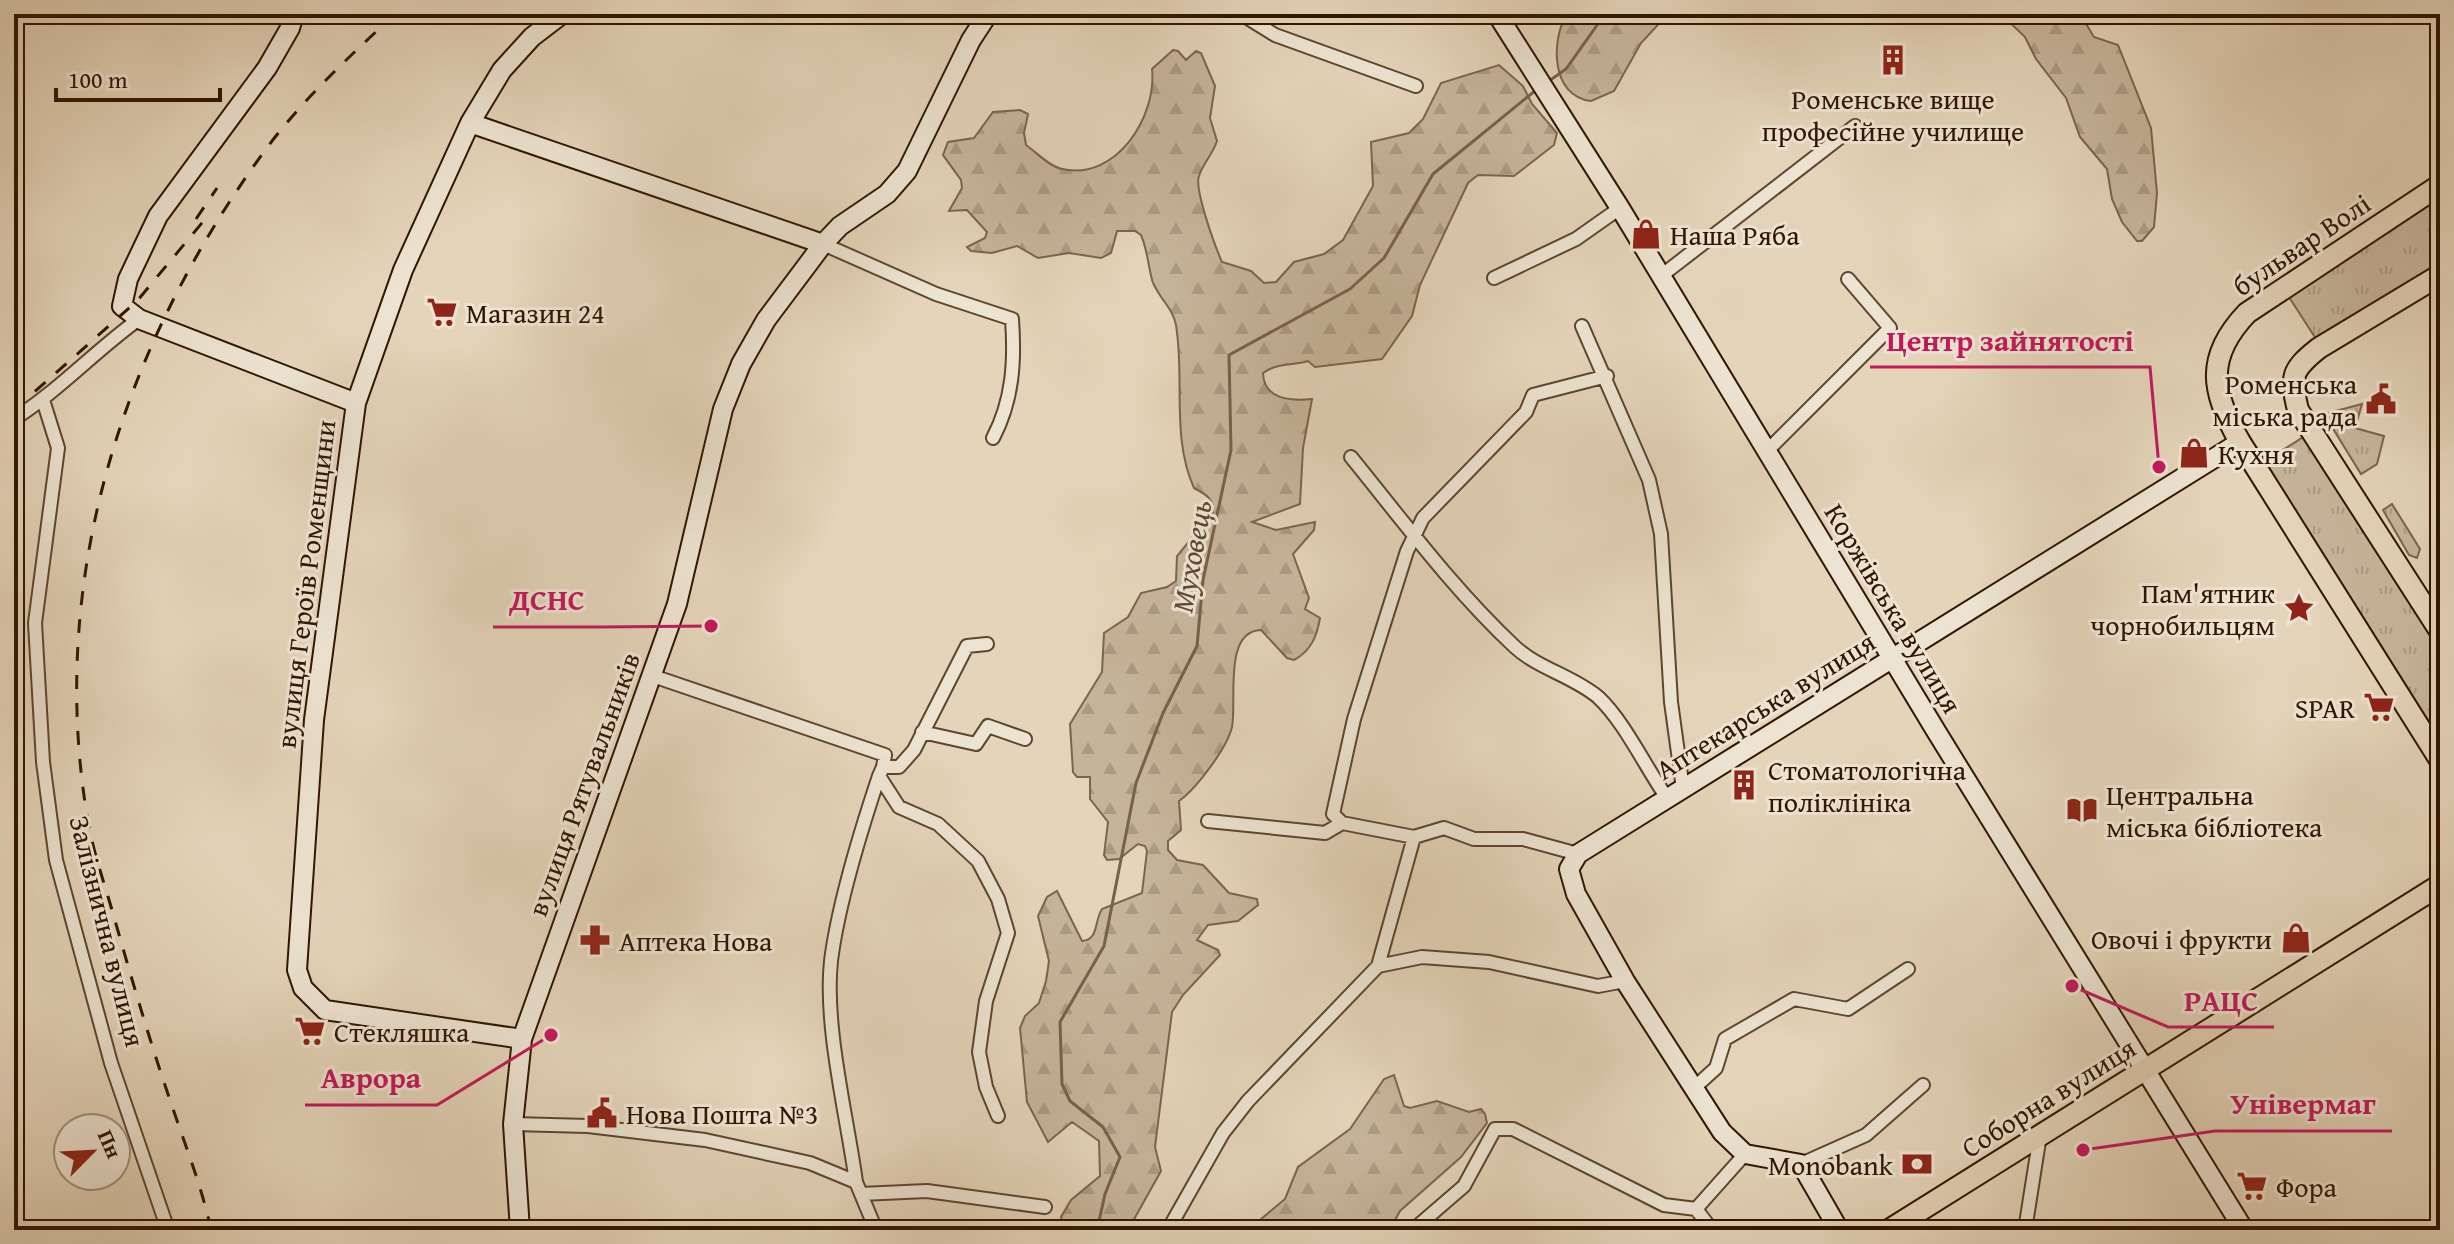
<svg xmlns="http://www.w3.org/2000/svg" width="2454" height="1244" viewBox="0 0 2454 1244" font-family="'Gentium Book Plus',serif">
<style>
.grass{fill:url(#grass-tufts);stroke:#7c644d;stroke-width:2}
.forest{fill:url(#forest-firs);stroke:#7c644d;stroke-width:2}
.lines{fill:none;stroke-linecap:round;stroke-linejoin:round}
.stream{stroke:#786149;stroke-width:3}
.street-casing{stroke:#5e452e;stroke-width:16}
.secondary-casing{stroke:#311500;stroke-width:22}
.primary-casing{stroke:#311500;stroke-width:24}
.street{stroke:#ede3d2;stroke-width:12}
.secondary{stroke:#ede3d2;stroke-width:18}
.primary{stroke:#e4d4b9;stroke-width:20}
.rail{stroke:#311500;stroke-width:3;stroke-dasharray:14 14;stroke-linecap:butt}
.labels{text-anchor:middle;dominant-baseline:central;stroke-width:6;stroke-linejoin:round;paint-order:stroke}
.poi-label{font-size:28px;fill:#311500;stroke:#ede3d2;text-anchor:start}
.street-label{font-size:28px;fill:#311500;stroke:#ede3d2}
.water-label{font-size:30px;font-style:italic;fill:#604731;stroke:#ede3d2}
.leader{fill:none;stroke:#c2185b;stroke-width:3}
.callout-dot{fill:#c2185b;stroke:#ede3d2;stroke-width:3}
.callout-label{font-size:30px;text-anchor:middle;font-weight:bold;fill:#c2185b;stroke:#ede3d2;stroke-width:6;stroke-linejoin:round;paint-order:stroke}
</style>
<defs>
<pattern id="grass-tufts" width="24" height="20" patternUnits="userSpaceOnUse" patternTransform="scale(2)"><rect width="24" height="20" fill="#c6b49a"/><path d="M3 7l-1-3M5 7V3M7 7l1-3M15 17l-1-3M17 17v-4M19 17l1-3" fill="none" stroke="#ab9a83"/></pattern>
<pattern id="forest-firs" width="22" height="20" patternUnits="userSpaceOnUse" patternTransform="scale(2)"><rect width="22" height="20" fill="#c6b49a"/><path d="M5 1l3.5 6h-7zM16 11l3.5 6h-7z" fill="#ab9a83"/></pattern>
</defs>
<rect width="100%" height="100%" fill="#e4d4b9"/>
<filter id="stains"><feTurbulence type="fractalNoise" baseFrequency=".0025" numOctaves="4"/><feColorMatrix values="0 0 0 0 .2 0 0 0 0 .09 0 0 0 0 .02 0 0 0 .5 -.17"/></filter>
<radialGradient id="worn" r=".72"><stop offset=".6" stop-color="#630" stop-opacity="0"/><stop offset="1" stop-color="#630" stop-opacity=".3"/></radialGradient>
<path class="grass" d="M2440 195V266L2318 342 2287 294Z
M2362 404 2355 428 2384 436 2377 464 2361 474 2324 414Z
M2305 436 2440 649V749L2259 465Z
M2392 504 2420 549 2417 558 2409 555 2383 510Z"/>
<path class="forest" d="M1567 14H1668L1641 43 1614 91 1591 101C1550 96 1551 39 1567 14Z
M2001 14H2080L2094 37 2118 45 2151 128 2157 193 2154 227 2142 241H2137L2122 222 2112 199 2107 169 2080 137 2066 98 2036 59 2025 37Z
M1173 50 1178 51 1186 60 1196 51 1201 53 1215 86 1210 118 1217 141C1213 154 1203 163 1199 176 1194 189 1215 246 1222 262L1251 271 1264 283 1276 282 1294 262 1324 254 1343 240 1373 186 1371 142 1409 133 1423 119 1441 83 1499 65 1523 86 1532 104 1557 133 1554 145 1514 176 1478 175 1468 183 1420 285 1412 316 1382 359 1315 367 1308 361C1292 366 1276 363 1263 373 1264 400 1291 401 1312 399L1303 448 1300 504 1252 522 1276 530 1315 522 1314 530 1293 554 1309 598 1305 609 1320 618C1317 636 1311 651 1294 660L1287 658 1261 630C1223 631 1237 701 1232 727 1227 748 1196 789 1179 801L1181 830 1168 841V850L1177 860 1203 865 1229 893 1257 899 1258 905 1238 921 1208 925 1197 940 1218 950 1220 955 1183 995 1172 1012 1155 1147 1161 1171 1128 1230H1063L1061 1217 1071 1200 1100 1176 1099 1141 1072 1122 1048 1142 1027 1102 1020 1028 1025 1016 1039 1003 1046 981 1049 961 1038 916 1047 897 1057 891 1082 941C1099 940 1094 921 1102 909L1142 893 1147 851 1145 846 1138 844 1119 859 1107 860 1104 855 1108 822 1090 799V777H1077L1073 772 1070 724 1102 672 1104 633 1128 617 1141 593 1167 587 1176 581 1177 556 1213 512C1214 498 1205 494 1194 488 1171 437 1185 380 1176 325 1173 308 1159 298 1153 283 1148 267 1148 251 1141 235L1135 231H1117L1111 253 1101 258 1069 253 1038 258 1017 246 992 253 971 251 967 247 985 238 987 232 967 210 949 211 962 188 961 180 943 155 948 142 974 138 993 112 1020 110 1028 114 1024 133 1026 145C1036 152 1050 167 1062 169 1117 181 1157 116 1152 69Z
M1394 1075 1404 1106 1410 1108 1437 1101 1469 1112 1481 1109 1485 1114 1487 1123 1461 1157 1400 1211 1394 1222 1372 1230H1248L1285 1199 1298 1167 1350 1129 1384 1079Z"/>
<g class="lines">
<path class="stream" d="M1549 81 1566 69 1605 14
M1097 1230 1105 1194 1120 1157 1103 1127 1070 1101 1062 1084 1060 1022 1104 946 1136 783 1163 713 1197 646 1203 580 1231 450 1229 355 1350 289 1384 258 1433 174 1536 90"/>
<g class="street-casing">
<path id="street" d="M1241 14 1275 35 1416 86
M823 244 936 294 1012 319C1015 361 1013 400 993 438
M1661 276 1855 126
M1494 278 1576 239 1620 208
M1582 326 1649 480 1661 534 1671 702 1683 789
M43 400 58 448 35 623 43 762 56 860 111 1063 168 1230
M14 419C58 391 95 351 139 319
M1766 452 1890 328 1848 279
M1351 457C1403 521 1454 590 1515 647 1539 669 1573 676 1598 697 1624 721 1646 768 1667 798
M987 644 967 646 914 750 899 767H883L879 776 899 807 938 824 978 861 998 899 1008 933 986 1001 979 1052 986 1087 998 1116
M653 676 885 755 883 767
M922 732 976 744 988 726 1025 739
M1208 821 1325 833 1342 823 1414 837 1378 966
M1342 823 1333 814 1354 719 1407 551 1423 518 1526 412 1533 395 1607 376
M1414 837 1444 828 1474 839H1523L1578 854
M1694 1088 1716 1068 1725 1039 1794 999 1848 1009 1908 969
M513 1124 588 1126 705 1140 810 1163 856 1182 876 1230
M1801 1164 1866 1135 1923 1085
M856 1182C847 1116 824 1026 831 961 838 905 861 830 879 776
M861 1194 927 1191 1045 1207
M1696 1209 1745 1154
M1168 1230 1223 1133 1248 1101 1378 966 1422 957 1489 962 1598 986 1625 981
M1413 1230 1464 1186 1495 1129H1513L1664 1205 1696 1209 1712 1230
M2025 1230 2040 1135"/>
</g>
<g class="secondary-casing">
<path id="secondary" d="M294 14 290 28 267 68 158 216 128 279 122 306 139 319 356 403
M1497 14 1620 208 1936 731 2244 1230
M470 123 823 244
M522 1039 325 1010 303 988 297 970 314 720 356 403 403 270 470 123 502 70 532 37 562 14
M520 1230 513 1124 522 1039 677 604 723 409 741 364 766 320 823 244 840 226 887 194 907 171 971 40 988 14
M1839 1230 1801 1164 1745 1154 1722 1132 1625 981 1576 894 1569 869 1578 854 2240 442"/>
</g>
<g class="primary-casing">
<path id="primary" d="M2440 185 2247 313C2205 357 2211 392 2240 442L2440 760
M2440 275 2319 348C2291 370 2290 377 2298 410L2440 631
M1889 1230 2440 885"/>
</g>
<use href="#street" class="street"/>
<use href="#secondary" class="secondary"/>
<use href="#primary" class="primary"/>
<path class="rail" d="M196 219 217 188
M14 410 137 301 211 212
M211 1230C202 1187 185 1145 171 1103 150 1042 132 980 114 917 106 888 95 858 89 827 45 584 122 345 266 149 303 99 350 56 395 14"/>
</g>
<defs>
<g id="building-bare" transform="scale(2.4)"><path d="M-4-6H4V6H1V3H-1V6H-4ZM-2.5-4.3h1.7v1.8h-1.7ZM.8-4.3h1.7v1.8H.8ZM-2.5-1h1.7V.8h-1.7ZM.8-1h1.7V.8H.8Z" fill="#8f2418" stroke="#ede3d2" stroke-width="2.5" paint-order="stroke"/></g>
<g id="shop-bare" transform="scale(2.4)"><path d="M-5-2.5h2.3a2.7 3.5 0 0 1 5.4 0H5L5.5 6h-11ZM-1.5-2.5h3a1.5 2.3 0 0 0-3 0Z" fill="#8f2418" stroke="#ede3d2" stroke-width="2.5" paint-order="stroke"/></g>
<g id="supermarket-bare" transform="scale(2.4)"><path d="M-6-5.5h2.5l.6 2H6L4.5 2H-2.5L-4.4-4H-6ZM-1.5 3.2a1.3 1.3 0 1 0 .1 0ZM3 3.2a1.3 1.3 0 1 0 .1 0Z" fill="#8f2418" stroke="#ede3d2" stroke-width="2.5" paint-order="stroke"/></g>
<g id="civic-bare" transform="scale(2.4)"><path d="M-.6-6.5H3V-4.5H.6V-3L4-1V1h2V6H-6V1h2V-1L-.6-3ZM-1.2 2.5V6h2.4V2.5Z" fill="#8f2418" stroke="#ede3d2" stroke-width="2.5" paint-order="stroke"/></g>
<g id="sight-bare" transform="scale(2.4)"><path d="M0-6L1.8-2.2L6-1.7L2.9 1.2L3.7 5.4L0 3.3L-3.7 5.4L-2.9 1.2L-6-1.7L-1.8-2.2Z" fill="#8f2418" stroke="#ede3d2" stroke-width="2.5" paint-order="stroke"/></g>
<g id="library-bare" transform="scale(2.4)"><path d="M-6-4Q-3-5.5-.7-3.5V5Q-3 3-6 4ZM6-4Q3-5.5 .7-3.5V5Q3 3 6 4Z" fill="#8f2418" stroke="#ede3d2" stroke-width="2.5" paint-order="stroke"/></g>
<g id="pharmacy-bare" transform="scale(2.4)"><path d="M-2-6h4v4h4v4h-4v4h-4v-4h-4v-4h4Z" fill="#8f2418" stroke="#ede3d2" stroke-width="2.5" paint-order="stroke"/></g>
<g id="bank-bare" transform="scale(2.4)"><path d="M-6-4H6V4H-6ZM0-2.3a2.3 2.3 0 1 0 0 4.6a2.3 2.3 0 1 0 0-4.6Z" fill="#8f2418" stroke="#ede3d2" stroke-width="2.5" paint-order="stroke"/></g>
</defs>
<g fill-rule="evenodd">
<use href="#building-bare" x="1893" y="60"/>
<use href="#shop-bare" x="1646" y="234"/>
<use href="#supermarket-bare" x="442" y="312"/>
<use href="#civic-bare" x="2381" y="399"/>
<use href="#shop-bare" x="2194" y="453"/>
<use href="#sight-bare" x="2299" y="608"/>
<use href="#supermarket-bare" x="2379" y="707"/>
<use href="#building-bare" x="1744" y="785"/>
<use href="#library-bare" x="2082" y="810"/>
<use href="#shop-bare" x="2296" y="938"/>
<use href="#pharmacy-bare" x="595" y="940"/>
<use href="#supermarket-bare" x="310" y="1031"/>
<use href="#civic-bare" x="602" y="1113"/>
<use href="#bank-bare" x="1917" y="1164"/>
<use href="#supermarket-bare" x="2252" y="1186"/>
</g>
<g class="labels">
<g class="poi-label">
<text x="1893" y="98" text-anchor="middle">Роменське вище<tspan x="1893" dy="32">професійне училище</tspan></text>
<text x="1670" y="234">Наша Ряба</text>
<text x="466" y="312">Магазин 24</text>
<text x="2357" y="383" text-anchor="end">Роменська<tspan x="2357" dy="32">міська рада</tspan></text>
<text x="2218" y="453">Кухня</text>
<text x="2275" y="592" text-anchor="end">Пам'ятник<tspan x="2275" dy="32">чорнобильцям</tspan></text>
<text x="2355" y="707" text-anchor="end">SPAR</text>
<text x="1768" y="769">Стоматологічна<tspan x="1768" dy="32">поліклініка</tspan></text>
<text x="2106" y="794">Центральна<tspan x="2106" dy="32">міська бібліотека</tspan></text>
<text x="2272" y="938" text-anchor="end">Овочі і фрукти</text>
<text x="619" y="940">Аптека Нова</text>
<text x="334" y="1031">Стекляшка</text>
<text x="626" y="1113">Нова Пошта №3</text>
<text x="1893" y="1164" text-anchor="end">Monobank</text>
<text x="2276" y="1186">Фора</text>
</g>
<g class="street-label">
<text transform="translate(2301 244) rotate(-34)">бульвар Волі</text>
<text transform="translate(305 584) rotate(-83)">вулиця Героїв Роменщини</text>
<text transform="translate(1894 608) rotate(59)">Коржівська вулиця</text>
<text transform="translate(1765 705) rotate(-32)">Аптекарська вулиця</text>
<text transform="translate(583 784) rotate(-70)">вулиця Рятувальників</text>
<text transform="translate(108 931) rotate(76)">Залізнична вулиця</text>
<text transform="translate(2048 1097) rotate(-32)">Соборна вулиця</text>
</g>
<g class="water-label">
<text transform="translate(1191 556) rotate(-80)">Муховець</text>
</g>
</g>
<path class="leader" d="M2159 467L2150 367H1870M711 626L601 627H493M2072 986L2168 1027H2274M551 1035L437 1105H305M2083 1150L2215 1131H2392"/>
<g class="callout-dot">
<circle cx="2159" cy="467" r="8"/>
<circle cx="711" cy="626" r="8"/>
<circle cx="2072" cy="986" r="8"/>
<circle cx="551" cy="1035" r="8"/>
<circle cx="2083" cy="1150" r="8"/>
</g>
<g class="callout-label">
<text x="2010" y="351">Центр зайнятості</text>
<text x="547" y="610">ДСНС</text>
<text x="2221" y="1011">РАЦС</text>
<text x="371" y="1088">Аврора</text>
<text x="2303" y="1114">Універмаг</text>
</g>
<rect width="2454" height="1244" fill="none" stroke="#e4d4b9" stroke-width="48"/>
<rect x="16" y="16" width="2422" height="1212" fill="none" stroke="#311500" stroke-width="4"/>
<rect x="24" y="24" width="2406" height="1196" fill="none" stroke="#311500" stroke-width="2"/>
<g transform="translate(92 1152) rotate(66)"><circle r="38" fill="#ede3d2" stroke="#a2917e" stroke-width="2"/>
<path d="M0-6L14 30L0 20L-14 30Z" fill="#8f2418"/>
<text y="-12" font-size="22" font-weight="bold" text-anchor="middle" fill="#311500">Пн</text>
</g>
<path d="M56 88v12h164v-12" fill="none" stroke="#311500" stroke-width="4"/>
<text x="68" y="88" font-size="24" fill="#311500" stroke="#ede3d2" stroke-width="6" paint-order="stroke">100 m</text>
<rect width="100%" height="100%" filter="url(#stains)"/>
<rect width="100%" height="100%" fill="url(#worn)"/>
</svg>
